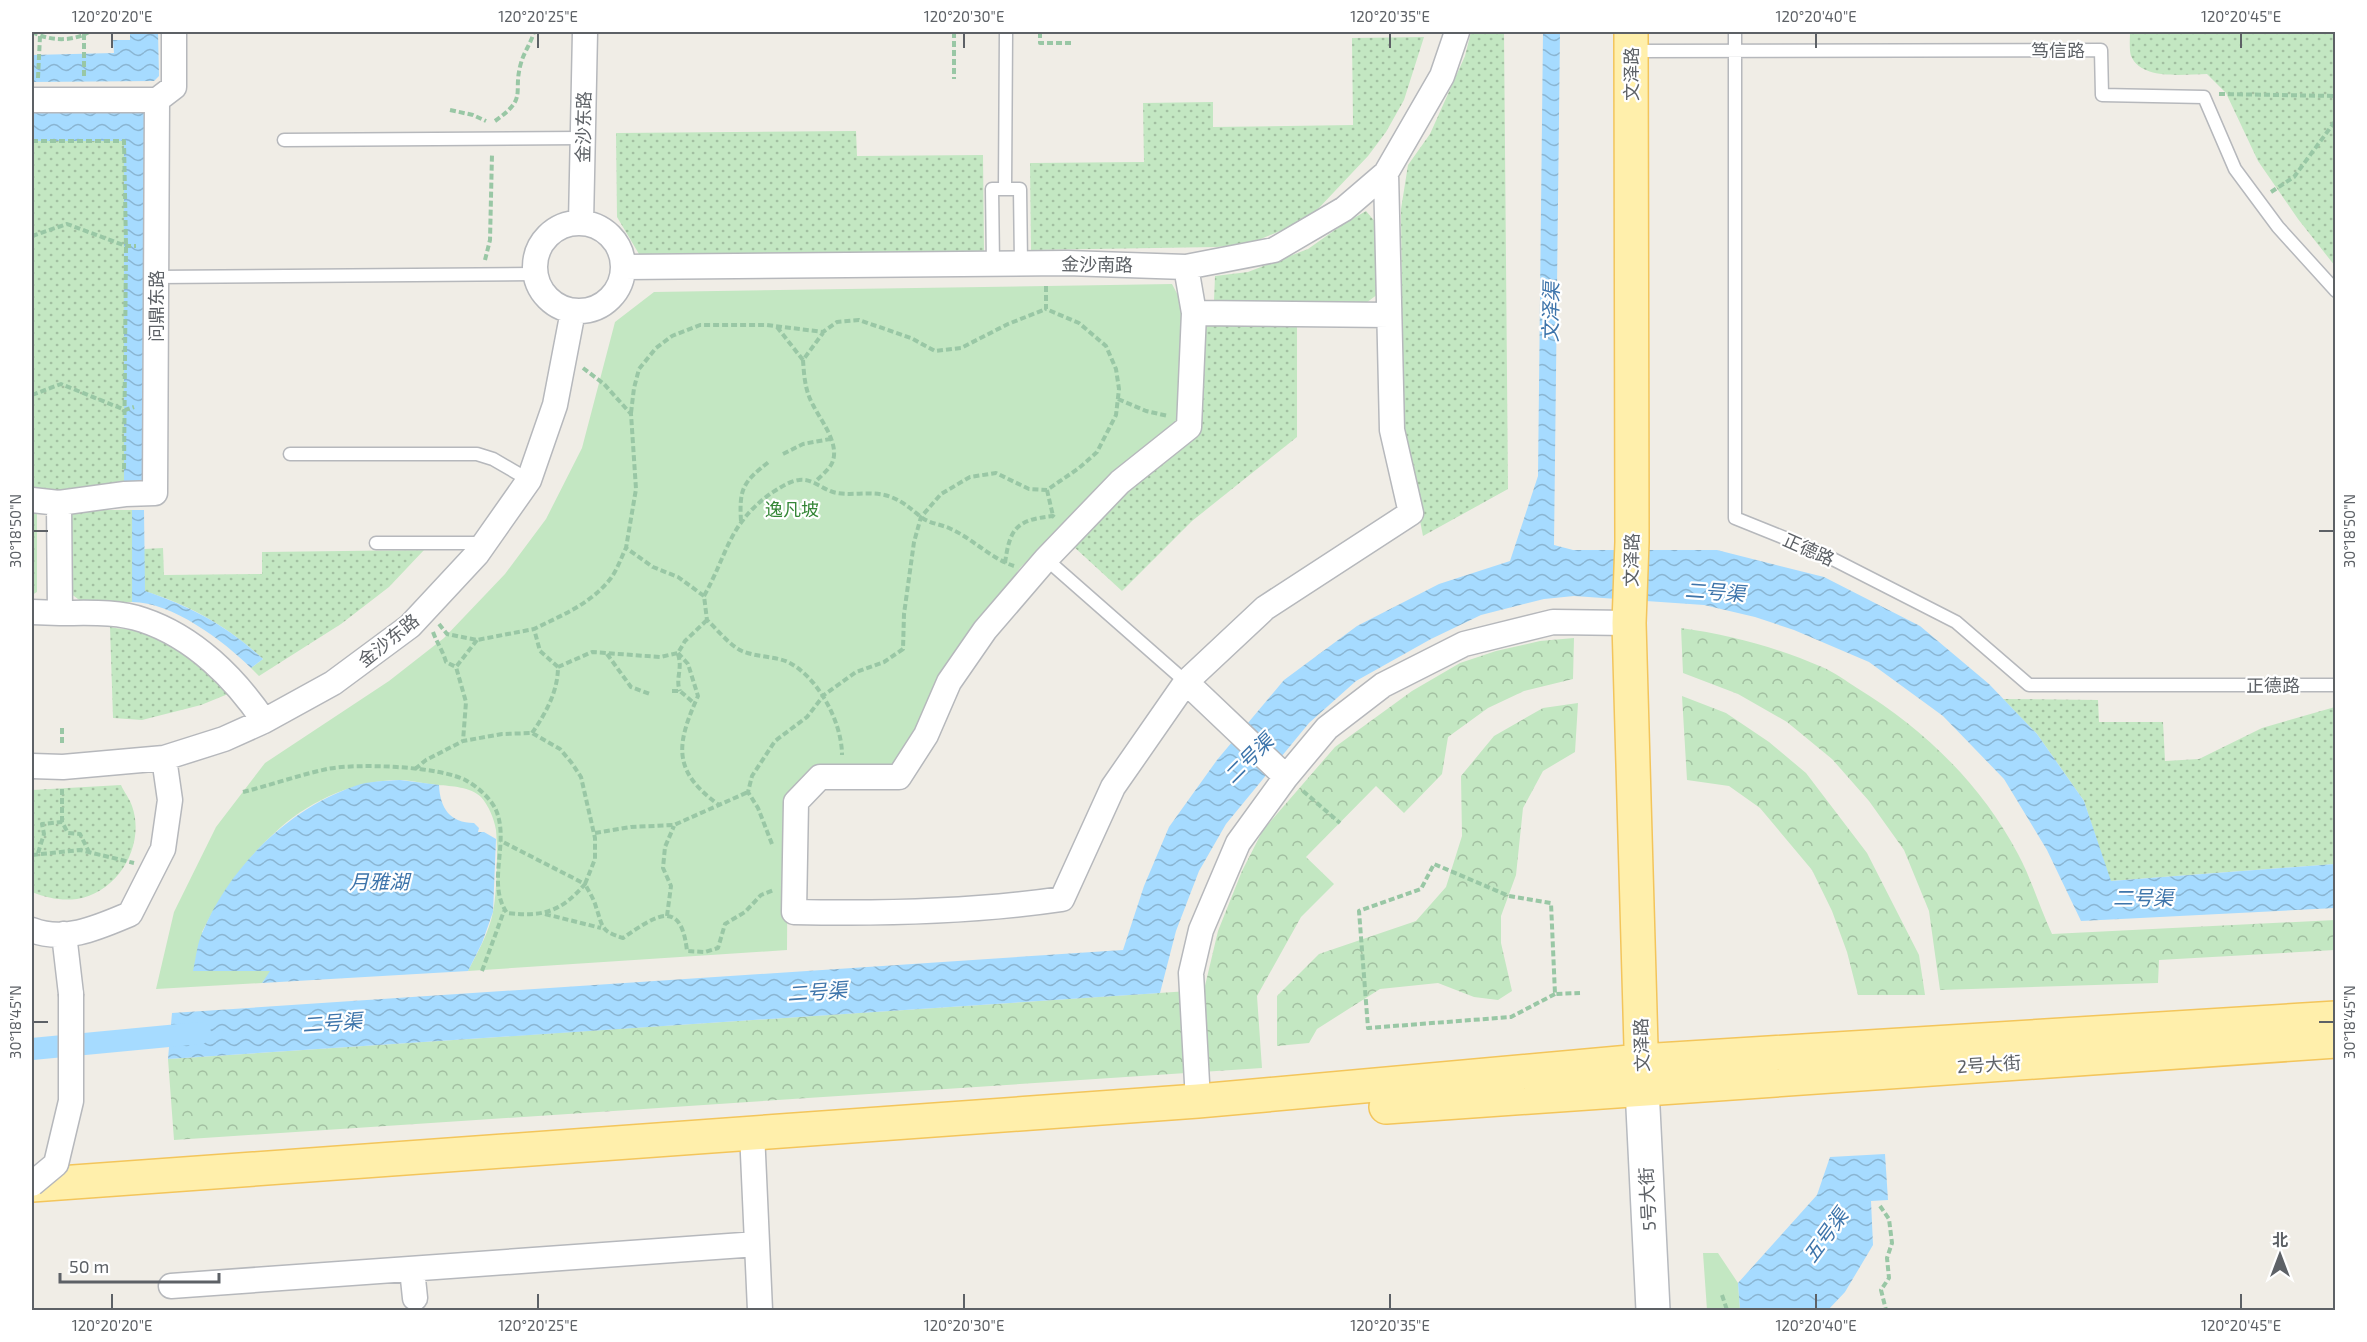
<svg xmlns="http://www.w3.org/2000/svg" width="2367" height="1342" viewBox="0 0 2367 1342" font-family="'Exo 2','Noto Sans SC',sans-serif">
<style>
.grass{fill:url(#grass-dots)}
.forest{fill:url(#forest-crowns)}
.park{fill:#c3e7c2}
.water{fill:url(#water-waves)}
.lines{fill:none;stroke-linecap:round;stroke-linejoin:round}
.canal{stroke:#a6dbff;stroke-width:22}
.lane-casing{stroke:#b6b8bc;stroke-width:15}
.street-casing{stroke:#b6b8bc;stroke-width:27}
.secondary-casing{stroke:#b7babf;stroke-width:36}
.primary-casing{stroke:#f3c55b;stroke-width:36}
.path{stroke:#99c7a5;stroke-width:4;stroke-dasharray:6 3;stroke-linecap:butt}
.lane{stroke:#fff;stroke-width:12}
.street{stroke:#fff;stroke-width:24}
.secondary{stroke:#fff;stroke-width:33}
.primary{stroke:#ffefab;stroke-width:33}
.street-bridge-casing{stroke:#b6b8bc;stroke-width:27;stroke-linecap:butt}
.street-bridge{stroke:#fff;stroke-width:24}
.ticks{fill:none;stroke:#5d6166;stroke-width:2}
.labels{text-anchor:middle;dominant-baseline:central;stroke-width:4.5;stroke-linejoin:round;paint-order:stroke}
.street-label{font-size:18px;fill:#5d6166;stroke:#fff}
.park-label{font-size:18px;fill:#348636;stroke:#fff}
.water-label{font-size:20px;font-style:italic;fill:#3e75ab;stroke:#fff}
.neatline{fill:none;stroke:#5d6166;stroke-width:2}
.ticks-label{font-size:15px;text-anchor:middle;fill:#5d6166}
</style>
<defs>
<pattern id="grass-dots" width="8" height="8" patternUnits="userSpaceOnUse" patternTransform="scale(1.5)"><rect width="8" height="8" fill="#c3e7c2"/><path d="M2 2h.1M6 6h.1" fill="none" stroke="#a2bfa1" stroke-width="1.8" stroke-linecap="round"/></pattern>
<pattern id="forest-crowns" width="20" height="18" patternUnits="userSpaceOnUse" patternTransform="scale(1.5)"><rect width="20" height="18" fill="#c3e7c2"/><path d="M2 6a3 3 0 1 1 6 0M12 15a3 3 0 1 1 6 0" fill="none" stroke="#a2bfa1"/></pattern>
<pattern id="water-waves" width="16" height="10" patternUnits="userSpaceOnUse" patternTransform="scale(1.5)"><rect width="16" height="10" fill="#a6dbff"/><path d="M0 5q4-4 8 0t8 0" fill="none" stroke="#8ab5d2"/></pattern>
</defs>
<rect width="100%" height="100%" fill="#f0ede6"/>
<path class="grass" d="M1471 32H1504L1508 489 1423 536 1403 434 1401 209 1408 165 1430 134 1465 56Z
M2130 32H2335V266L2298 219 2258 161 2226 93 2207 74C2185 74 2142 81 2131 56 2129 49 2130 38 2130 32Z
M1424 37 1404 100 1386 132 1368 156 1317 210 1285 229 1251 243 1217 247 1031 250 1030 163 1144 162 1143 103 1213 102V127L1353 125 1352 38Z
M856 131 857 156 983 155 984 251 639 254 617 217 616 133Z
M32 141H124L125 494 32 495Z
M1366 211 1377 224 1378 294 1366 303 1214 301 1215 276 1248 272 1308 249 1342 225Z
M1297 323V437L1192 521 1122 591 1073 546 1120 498 1196 434 1204 324Z
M32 509H37V592L32 595Z
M68 510H132V602H82L70 593Z
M163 548 164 575 262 574V552L424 550 389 587 341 624 259 676 251 668 263 659C227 626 190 605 144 591V549Z
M110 627C119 629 129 629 139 631 173 640 204 670 228 694L201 705 142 720 113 718Z
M2003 699 2098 700 2099 722H2163L2165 761 2199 759 2262 728 2335 707V864L2110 881 2084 801 2037 734Z
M121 785C124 792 130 799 132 806 146 845 118 893 77 899 61 901 47 898 32 892V790Z"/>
<path class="forest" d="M1681 628C1730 635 1776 647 1822 667 1834 672 1846 681 1857 688 1924 729 1981 784 2018 854 2031 878 2040 908 2052 934L2335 920V950L2159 960 2158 983 1940 990 1929 911 1904 850 1869 801 1832 759 1787 722 1738 694 1683 673Z
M1574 638 1573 679 1524 691 1488 708 1448 737 1442 774 1404 813 1376 786 1306 857 1334 884 1301 917 1257 996 1262 1068 174 1140 168 1059 1204 990 1218 931 1242 871 1263 830 1335 747 1412 691 1460 663 1496 651 1540 641Z
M1682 696 1726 713 1769 742 1806 773 1867 853 1919 955 1925 995H1858L1847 952 1832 911 1812 870 1760 808 1729 786 1687 780Z
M1578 703 1575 752 1543 771 1523 808 1516 875 1501 916V943L1512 991 1498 1000 1474 997 1438 983 1380 989 1317 1029 1309 1043 1277 1046V996L1319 954 1416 921 1446 887 1462 836 1461 776 1494 736 1543 708Z"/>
<path class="park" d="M1172 284 1185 309 1183 410 1162 441 1063 526 1020 568 1001 596 900 762 883 772 788 794 787 950 468 971C477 953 489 933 493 912 497 893 498 850 496 830 494 819 489 806 481 797 471 787 451 786 438 785 426 784 414 781 402 780 359 779 313 799 281 827 245 859 223 891 202 932L271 971 262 983 156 989 174 912 216 827 265 763 389 681 444 638 505 574 546 519 582 448 615 322 654 292Z
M1703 1253H1718L1738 1283 1740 1310H1707Z"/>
<path class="water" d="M130 32H158L159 76 154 81 32 82V55L114 53 113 40H130Z
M1543 32H1560L1554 545 1573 550H1717L1824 577 1920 626 1989 684 2037 734 2084 801 2111 881 2335 864V908L2081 921 2047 850 2004 779 1943 716 1869 662 1794 630 1755 617 1704 605 1574 596 1544 599 1481 615 1431 639 1356 681 1309 723 1226 824 1199 871 1176 931 1160 993 168 1059 172 1013 1123 950 1144 886 1169 827 1217 760 1284 680 1357 626 1439 584 1510 561 1538 476Z
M32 108H145V481H124V141H32Z
M132 510H144L145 591C192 607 226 625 263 659L251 668C224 641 172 602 132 602Z
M400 780 439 785C440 808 450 823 474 823L479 828 478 832H484L496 839 493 912 482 943 468 971 262 983 270 971H193C196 958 197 943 203 931 230 867 288 809 355 786 369 781 385 781 400 780Z
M1885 1154 1888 1200 1871 1201 1873 1245 1845 1292 1828 1310H1740L1738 1283 1817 1195 1830 1157Z"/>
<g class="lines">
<path class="canal" d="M32 1049 200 1033"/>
<g class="lane-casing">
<path id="lane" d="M1735 32V518L1817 551 1956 622 2029 685H2336
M1631 51 2101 50 2102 95 2204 97 2235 169 2278 227 2336 291
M284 140 583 138
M1005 189 1006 32
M993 264 992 189H1020L1021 263
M155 277 535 274
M290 454H477L493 459 529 480
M376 543H485
M1046 559 1186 682"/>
</g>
<g class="street-casing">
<path id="street" d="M32 100H157
M535 267a44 44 0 1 1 88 0a44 44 0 1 1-88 0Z
M581 223 585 32
M624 267 1067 263 1186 267 1274 250 1344 209 1386 173 1442 76 1457 32
M1186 267 1194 313 1189 427 1120 482 1046 559 985 630 949 682 926 735 899 777H820L796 802 794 912C884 914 974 912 1062 899L1113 787 1186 682 1265 608 1411 513 1392 430 1386 173
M1194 313 1389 315
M32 500 59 503 125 494 155 493 157 100 174 87V32
M59 503 60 613C88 613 117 611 143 620 194 637 235 678 264 721
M32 612 60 613
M1186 682 1286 777
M32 766 63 767 164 758 224 739 264 721 333 683 410 626 477 554 529 480 555 405 573 311
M32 930C65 943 99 927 130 914L163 849 170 800 164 758
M64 934 71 994
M1198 1101 1191 973 1201 930 1238 843 1286 777 1327 728 1383 685 1464 644 1553 622 1629 623
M752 1132 760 1310
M412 1269 415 1298
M171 1286 757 1244"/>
</g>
<g class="secondary-casing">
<path id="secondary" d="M1642 1088 1653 1310"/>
</g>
<g class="primary-casing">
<path id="primary" d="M1631 32 1632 542 1629 623 1642 1082
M1386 1107 2336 1041
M32 1185 1198 1101 1641 1061 2336 1018"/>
</g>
<path class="path" d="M32 32C50 41 72 42 89 32
M290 32H360
M954 32V79
M1040 32V43H1074
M84 34V78
M38 78 40 36
M2219 94 2336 96
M450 110 473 115 486 121
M495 121C529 97 512 94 521 63 524 52 531 43 534 32
M32 141H124L126 246 124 472
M2271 192 2294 177 2336 120
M32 236 67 224 126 246H136
M485 260 490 240 492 154
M777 327 803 360 823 333
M803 360C804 375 805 391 813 405 821 421 842 446 831 465 827 471 820 477 815 482
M583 368 604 384 631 414 636 489 626 548 653 567 678 577 704 596 707 620C717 629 729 645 742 651 756 657 774 656 788 662 818 677 842 722 842 755
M32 395 61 384 125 410 134 407
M1118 399 1146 411 1168 416
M631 413 634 388 639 369 656 348 672 336 700 325H767L823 332 837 322 859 320 911 338 935 351 961 348 1008 324 1046 309
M783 454 803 444 830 439
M1047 490 1053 516
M741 521C739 488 743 482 770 461
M1005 563C1010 528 1016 520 1053 516L1055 518
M704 596C728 553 728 525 770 494 778 489 789 481 799 480 813 478 824 491 837 493 855 496 873 490 891 497 904 502 911 509 921 517 930 524 941 524 951 529 973 539 990 558 1014 566
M439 624 447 634 477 640 534 629
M433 632C437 643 443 651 446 662L456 667
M477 640 456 667 466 702 463 741 502 734 532 733 560 749 571 762 581 777 595 838V859L585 884C589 892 594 899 596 907 603 927 600 931 623 938 654 917 681 896 687 951L705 952 718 948 725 924 745 912 761 895 774 890
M678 653 688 664 698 696C676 745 672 771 719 805
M607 654 631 687 650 694
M678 654C683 669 675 679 680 691
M558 667 592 652 660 657 678 653 685 641 707 620
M672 691H680L695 704
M62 728V745
M532 733C546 713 558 691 558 667L540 651 534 629C562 615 591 604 611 578 617 570 621 558 626 548
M415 769 426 760 463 741
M1303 791 1340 823
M243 792C271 785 299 775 327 769 357 763 441 766 467 781 478 787 491 799 496 810 510 843 486 883 507 913 543 917 561 912 585 884L501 841
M62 822V789
M595 833 631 827 674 825 748 792
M772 844 758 808 748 792 752 776 775 741 807 717 824 695 856 672 884 662 903 649 904 614 914 542 921 517 941 494 970 477 996 473 1029 489 1047 490 1079 468 1097 452 1116 415 1119 389 1116 369 1106 346 1079 323 1046 309V285
M38 853 44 834 42 824 62 822 68 833 80 834 89 852
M32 855 80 850 134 863
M545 914 601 928
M667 916 671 886 663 868 665 847 674 826
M482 971 504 911
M1555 994 1511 1017 1368 1028 1359 911 1421 889 1434 864 1509 896 1551 903 1555 994 1580 993
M1880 1206 1889 1219 1892 1243 1887 1258 1889 1278 1881 1290 1886 1310
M1722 1295 1727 1310"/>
<use href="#lane" class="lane"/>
<use href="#street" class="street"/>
<use href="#secondary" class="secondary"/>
<use href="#primary" class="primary"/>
<g class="street-bridge-casing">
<path id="street-bridge" d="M32 1184 56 1164 71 1101V994"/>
</g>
<use href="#street-bridge" class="street-bridge"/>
</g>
<path class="ticks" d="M112 33V48M538 33V48M964 33V48M1390 33V48M1816 33V48M2241 33V48M33 531H48M2319 531H2334M33 1022H48M2319 1022H2334M112 1294V1309M538 1294V1309M964 1294V1309M1390 1294V1309M1816 1294V1309M2241 1294V1309"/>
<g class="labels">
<g class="street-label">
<text x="2058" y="50">笃信路</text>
<text transform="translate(1631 74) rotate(-90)">文泽路</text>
<text transform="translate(583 127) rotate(-89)">金沙东路</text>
<text transform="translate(1097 264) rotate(1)">金沙南路</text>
<text transform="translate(156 306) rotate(-90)">问鼎东路</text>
<text transform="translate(1809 549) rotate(24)">正德路</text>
<text transform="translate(1631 560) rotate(-89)">文泽路</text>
<text transform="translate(388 640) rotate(-39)">金沙东路</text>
<text x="2273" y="685">正德路</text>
<text transform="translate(1641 1045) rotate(-92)">文泽路</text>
<text transform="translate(1989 1064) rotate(-4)">2号大街</text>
<text transform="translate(1647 1199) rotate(-93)">5号大街</text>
</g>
<g class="park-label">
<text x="792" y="509">逸凡坡</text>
</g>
<g class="water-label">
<text transform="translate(1550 312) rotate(-89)">文泽渠</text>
<text transform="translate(1715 591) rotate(4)">二号渠</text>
<text transform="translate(1248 758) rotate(-45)">二号渠</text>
<text x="379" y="881">月雅湖</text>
<text x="2143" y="897">二号渠</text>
<text transform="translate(817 991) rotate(-4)">二号渠</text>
<text transform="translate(332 1022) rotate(-4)">二号渠</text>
<text transform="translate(1825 1235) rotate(-54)">五号渠</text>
</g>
</g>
<rect width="2367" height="1342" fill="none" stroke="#ffffff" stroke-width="66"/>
<g transform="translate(2280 1255)" stroke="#ffffff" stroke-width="4.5" paint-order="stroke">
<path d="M0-4.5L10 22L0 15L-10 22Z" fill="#5d6166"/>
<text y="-9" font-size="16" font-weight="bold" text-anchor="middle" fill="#5d6166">北</text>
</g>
<path d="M60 1273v9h159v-9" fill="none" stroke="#5d6166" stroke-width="3"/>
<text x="69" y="1273" font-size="18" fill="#5d6166" stroke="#ffffff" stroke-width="4.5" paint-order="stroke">50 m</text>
<rect x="33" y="33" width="2301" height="1276" class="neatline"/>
<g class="ticks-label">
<text x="112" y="22">120°20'20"E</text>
<text x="538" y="22">120°20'25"E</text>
<text x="964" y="22">120°20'30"E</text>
<text x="1390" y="22">120°20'35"E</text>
<text x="1816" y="22">120°20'40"E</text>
<text x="2241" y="22">120°20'45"E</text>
<text transform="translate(16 531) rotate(-90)" y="5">30°18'50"N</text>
<text transform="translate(2350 531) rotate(-90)" y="5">30°18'50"N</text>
<text transform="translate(16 1022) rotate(-90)" y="5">30°18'45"N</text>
<text transform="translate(2350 1022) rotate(-90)" y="5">30°18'45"N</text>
<text x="112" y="1331">120°20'20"E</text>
<text x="538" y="1331">120°20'25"E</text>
<text x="964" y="1331">120°20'30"E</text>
<text x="1390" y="1331">120°20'35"E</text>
<text x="1816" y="1331">120°20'40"E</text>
<text x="2241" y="1331">120°20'45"E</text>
</g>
</svg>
